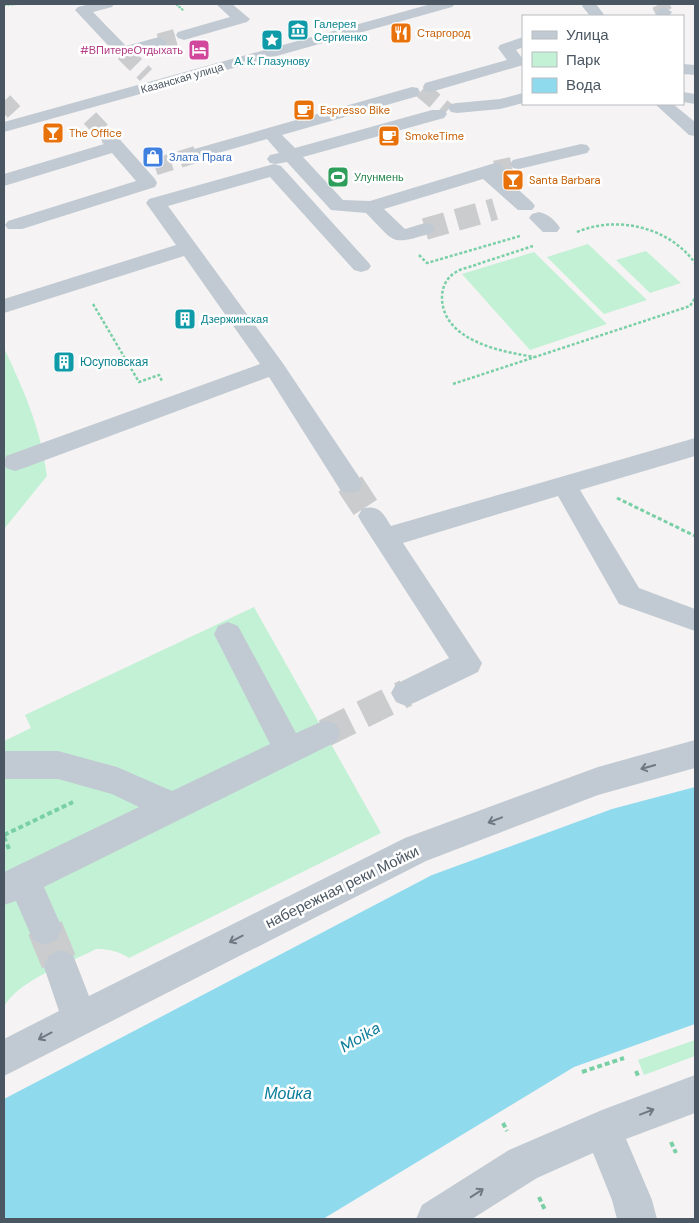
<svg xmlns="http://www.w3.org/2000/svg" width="699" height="1223" viewBox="0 0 699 1223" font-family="'DM Sans',sans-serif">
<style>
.green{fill:#c3f1d5}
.water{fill:#90daee}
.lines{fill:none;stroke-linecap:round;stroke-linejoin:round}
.minor-tunnel-far3{stroke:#caccce;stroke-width:17;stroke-dasharray:17 9;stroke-linecap:butt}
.minor-tunnel-far2{stroke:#caccce;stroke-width:22;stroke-dasharray:22 11;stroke-linecap:butt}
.minor-tunnel-far1{stroke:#caccce;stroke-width:28;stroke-dasharray:28 14;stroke-linecap:butt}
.minor-tunnel{stroke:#caccce;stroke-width:36;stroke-dasharray:36 18;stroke-linecap:butt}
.path-far3{stroke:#7ad0a6;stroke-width:2;stroke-dasharray:2.5 1;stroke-linecap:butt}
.path-far2{stroke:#7ad0a6;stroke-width:2.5;stroke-dasharray:3 2;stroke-linecap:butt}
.path-far1{stroke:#7ad0a6;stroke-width:3;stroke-dasharray:4 2.5;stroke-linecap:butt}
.path{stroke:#7ad0a6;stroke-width:4;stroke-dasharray:5 3;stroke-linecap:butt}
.minor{fill:#c1cad2;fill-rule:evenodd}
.oneway{stroke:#6e7983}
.labels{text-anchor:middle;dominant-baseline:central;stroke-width:5;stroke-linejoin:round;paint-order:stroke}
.far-culture-label{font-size:11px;fill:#0d838f;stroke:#fff;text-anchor:start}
.far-food-label{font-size:11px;fill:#c56008;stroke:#fff;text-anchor:start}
.far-hotel-label{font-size:11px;fill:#b23c85;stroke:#fff;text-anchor:end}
.far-street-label{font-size:11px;fill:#4a5661;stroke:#fff}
.far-shop-label{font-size:11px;fill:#366cbe;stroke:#fff;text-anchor:start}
.far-leisure-label{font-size:11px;fill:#27864d;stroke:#fff;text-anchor:start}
.culture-label{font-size:12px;fill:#0d838f;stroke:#fff;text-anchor:start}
.near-street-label{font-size:15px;fill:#4a5661;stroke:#fff}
.near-water-label{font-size:16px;font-style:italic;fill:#0c7c9b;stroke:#fff}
</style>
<rect width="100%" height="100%" fill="#f5f3f3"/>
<path class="green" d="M588 244 647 300 604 314 547 257Z
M646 251 681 283 650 293 616 260Z
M534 252 607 324 530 350 462 274Z
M4 348C25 393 40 426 47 476L4 529Z
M254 607 381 833 129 958C118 951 109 949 96 949 69 963 18 980 4 1007V741L31 728 25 715Z
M695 1040V1056L644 1075 638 1060Z"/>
<path class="water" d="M695 787V1024L574 1067 323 1219H4V1099L432 875 612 809Z"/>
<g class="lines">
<path class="minor-tunnel-far3" d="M660 4 664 12
M159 42 184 35
M124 53 146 75
M422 90 447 111
M4 101 14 112
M90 118 109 138
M155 167 197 154
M495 169 519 164"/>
<path class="minor-tunnel-far2" d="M425 229 495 209"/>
<path class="minor-tunnel-far1" d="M350 484 371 516
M325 733 406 693"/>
<path class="minor-tunnel" d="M45 928 61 967"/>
<path class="path-far3" d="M176 4 184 11
M4 5 18 4"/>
<path class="path-far2" d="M577 232C617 215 669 227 695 263
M533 246C515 252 496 258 478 264 471 267 462 268 456 272 447 277 442 287 442 297 442 341 502 352 535 357
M419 255 427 263 520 236
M93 304 139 382 159 375 162 381
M453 384 690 306 695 298"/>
<path class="path-far1" d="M617 498 695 536"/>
<path class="path" d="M4 835 73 802
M4 837 9 849
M636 1071 639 1078
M582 1072 624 1058
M503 1123 507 1131
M671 1142 676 1153
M539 1197 545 1210"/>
<path class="minor" d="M90 4H114L112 7 93 12 126 46 159 37 167 42 165 45 124 58 118 56 75 10 78 7Z
M216 4H232L250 19 247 22 184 40 178 38 176 35 178 32 230 17Z
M431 4H455L452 7 4 132V122Z
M584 4H596L605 16H590L582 6Z
M664 7 672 12 669 16H655L659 9Z
M523 37V47L516 50 523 59V65L431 92 425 91 423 87 425 83 507 60 498 48 500 45Z
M683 64 695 65V75L683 74Z
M412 87 418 88 420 92 418 96 282 135 295 148 432 110H444L447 114 444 118 303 157 343 200 370 201 495 163 502 165 504 169 500 173 532 202 535 206 532 210H518L483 179 384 209 405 229 425 223 432 225 435 229 432 233C389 246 396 243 366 213L331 210 287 162 276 164 270 163 267 159 270 155 279 153 267 139 197 159 191 158 188 154 191 150Z
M683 92 695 94V104L683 102Z
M523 93V103L500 109 457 113 451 112 448 108 451 104 457 103 500 99Z
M655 104H673L695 122V136L689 135Z
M109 133 115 134 155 179 157 183 155 187 22 229H8L5 225 8 221 136 181 112 153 4 186V174L104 144 100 138 103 134Z
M581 144 587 145 590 149 587 153 519 169 513 168 510 164 513 160Z
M274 164 281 166 368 262 371 266 368 270 361 272 354 270 270 177 168 206 282 362 359 477 362 484 359 491 350 493 341 491 269 377 24 468 15 471 6 468 4 464 6 456 260 364 184 256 4 313V299L176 245 146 203 149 199Z
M539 212C548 214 555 220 560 228L557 232H543L529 218 532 214Z
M695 438V456L580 490 639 588 695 609V631L619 604 558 496 403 543 482 663 478 672 416 702 406 706 396 702 391 693 396 684 449 658 362 523 358 516 362 509C379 504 383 513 391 526Z
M228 622 238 626 296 733 325 720 336 724 340 733 336 742 44 887 62 928 57 940 45 945 33 940 16 901 4 905V872L139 807 112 794 58 779H4V751H58L117 767 172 791 270 744 214 634 218 626Z
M695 740V768L598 795 426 861 4 1076V1039L59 1011 44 967 49 955 61 950 73 955 89 996 405 838 598 767Z
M695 1075V1113L626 1139 652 1200 657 1219H617L612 1200 593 1153 537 1178 472 1219H416L422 1205 509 1150 602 1110Z"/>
</g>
<defs><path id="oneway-shaft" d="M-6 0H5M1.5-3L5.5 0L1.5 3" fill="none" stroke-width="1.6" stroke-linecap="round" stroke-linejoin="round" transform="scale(1.25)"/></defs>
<g class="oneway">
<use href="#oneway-shaft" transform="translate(648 767) rotate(164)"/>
<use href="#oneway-shaft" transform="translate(495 820) rotate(159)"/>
<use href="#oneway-shaft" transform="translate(236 939) rotate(153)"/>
<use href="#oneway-shaft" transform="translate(45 1036) rotate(152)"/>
<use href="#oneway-shaft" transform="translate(647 1112) rotate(-21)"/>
<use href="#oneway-shaft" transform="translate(477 1193) rotate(-33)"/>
</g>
<defs>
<g id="museum-square" transform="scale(1.125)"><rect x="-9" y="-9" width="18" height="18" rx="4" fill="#0f9aa8" stroke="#fff"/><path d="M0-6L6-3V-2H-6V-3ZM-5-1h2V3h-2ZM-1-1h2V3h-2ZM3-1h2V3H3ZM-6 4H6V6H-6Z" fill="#fff"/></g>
<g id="restaurant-square" transform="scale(1.125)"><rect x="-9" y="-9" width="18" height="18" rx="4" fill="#e8710a" stroke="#fff"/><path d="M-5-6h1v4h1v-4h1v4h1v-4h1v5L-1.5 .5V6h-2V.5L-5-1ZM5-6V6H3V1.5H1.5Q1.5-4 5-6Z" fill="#fff"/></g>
<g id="sight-square" transform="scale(1.125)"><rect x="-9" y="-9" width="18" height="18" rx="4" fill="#0f9aa8" stroke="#fff"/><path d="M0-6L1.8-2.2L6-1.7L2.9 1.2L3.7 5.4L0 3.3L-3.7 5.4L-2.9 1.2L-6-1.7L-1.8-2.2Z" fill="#fff"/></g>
<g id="hotel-square" transform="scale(1.125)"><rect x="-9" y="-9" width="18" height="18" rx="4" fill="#d1479c" stroke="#fff"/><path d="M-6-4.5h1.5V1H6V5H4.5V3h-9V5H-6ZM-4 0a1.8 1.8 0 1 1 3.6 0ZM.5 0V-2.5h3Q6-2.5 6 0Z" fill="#fff"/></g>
<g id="cafe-square" transform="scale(1.125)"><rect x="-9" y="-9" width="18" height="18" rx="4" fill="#e8710a" stroke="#fff"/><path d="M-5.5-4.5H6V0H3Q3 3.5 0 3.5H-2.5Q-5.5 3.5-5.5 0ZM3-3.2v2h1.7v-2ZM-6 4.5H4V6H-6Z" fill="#fff"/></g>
<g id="bar-square" transform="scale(1.125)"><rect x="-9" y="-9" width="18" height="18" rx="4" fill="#e8710a" stroke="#fff"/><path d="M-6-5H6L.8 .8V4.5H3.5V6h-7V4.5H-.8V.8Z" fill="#fff"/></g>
<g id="shop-square" transform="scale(1.125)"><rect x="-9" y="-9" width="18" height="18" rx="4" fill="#3f7fe0" stroke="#fff"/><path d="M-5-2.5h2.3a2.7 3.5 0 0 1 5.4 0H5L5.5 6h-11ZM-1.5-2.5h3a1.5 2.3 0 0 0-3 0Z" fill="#fff"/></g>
<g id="stadium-square" transform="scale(1.125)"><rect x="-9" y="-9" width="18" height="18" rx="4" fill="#2e9e5b" stroke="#fff"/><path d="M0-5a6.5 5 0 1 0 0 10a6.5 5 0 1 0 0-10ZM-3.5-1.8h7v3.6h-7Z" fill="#fff"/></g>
<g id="building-square" transform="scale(1.125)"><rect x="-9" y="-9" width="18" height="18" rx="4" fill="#0f9aa8" stroke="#fff"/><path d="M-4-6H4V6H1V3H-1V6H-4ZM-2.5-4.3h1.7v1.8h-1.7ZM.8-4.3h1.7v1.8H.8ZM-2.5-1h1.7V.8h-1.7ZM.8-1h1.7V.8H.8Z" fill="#fff"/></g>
</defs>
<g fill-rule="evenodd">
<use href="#museum-square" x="298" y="30"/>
<use href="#restaurant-square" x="401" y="33"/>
<use href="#sight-square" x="272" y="40"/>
<use href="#hotel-square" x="199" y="50"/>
<use href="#cafe-square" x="304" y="110"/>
<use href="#bar-square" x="53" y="133"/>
<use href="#cafe-square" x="389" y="136"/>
<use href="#shop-square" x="153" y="157"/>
<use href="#stadium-square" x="338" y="177"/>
<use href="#bar-square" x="513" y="180"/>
<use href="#building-square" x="185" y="319"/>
<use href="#building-square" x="64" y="362"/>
</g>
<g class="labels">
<g class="far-culture-label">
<text x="314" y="24">Галерея<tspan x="314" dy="13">Сергиенко</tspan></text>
<text x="272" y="61" text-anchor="middle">А. К. Глазунову</text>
<text x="201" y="319">Дзержинская</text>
</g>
<g class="far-food-label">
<text x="417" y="33">Старгород</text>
<text x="320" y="110">Espresso Bike</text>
<text x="69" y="133">The Office</text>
<text x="405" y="136">SmokeTime</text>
<text x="529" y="180">Santa Barbara</text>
</g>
<g class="far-hotel-label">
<text x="183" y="50">#ВПитереОтдыхать</text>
</g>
<g class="far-street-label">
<text transform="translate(182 78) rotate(-16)">Казанская улица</text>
</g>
<g class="far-shop-label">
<text x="169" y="157">Злата Прага</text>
</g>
<g class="far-leisure-label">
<text x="354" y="177">Улунмень</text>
</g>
<g class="culture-label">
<text x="80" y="362">Юсуповская</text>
</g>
<g class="near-street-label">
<text transform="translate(342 887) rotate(-26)">набережная реки Мойки</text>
</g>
<g class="near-water-label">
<text transform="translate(360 1037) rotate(-30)">Moika</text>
<text x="288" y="1093">Мойка</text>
</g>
</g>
<rect width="699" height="1223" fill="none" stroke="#4a5661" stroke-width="10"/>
<rect x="522" y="15" width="162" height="90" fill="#ffffff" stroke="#b7bbc0"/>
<rect x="532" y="31" width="25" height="8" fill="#c1cad2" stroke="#b7bbc0"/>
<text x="566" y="40" font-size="15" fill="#4a5661">Улица</text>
<rect x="532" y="52" width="25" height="15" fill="#c3f1d5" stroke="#b7bbc0"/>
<text x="566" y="65" font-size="15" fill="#4a5661">Парк</text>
<rect x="532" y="78" width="25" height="15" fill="#90daee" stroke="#b7bbc0"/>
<text x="566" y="90" font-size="15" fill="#4a5661">Вода</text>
</svg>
